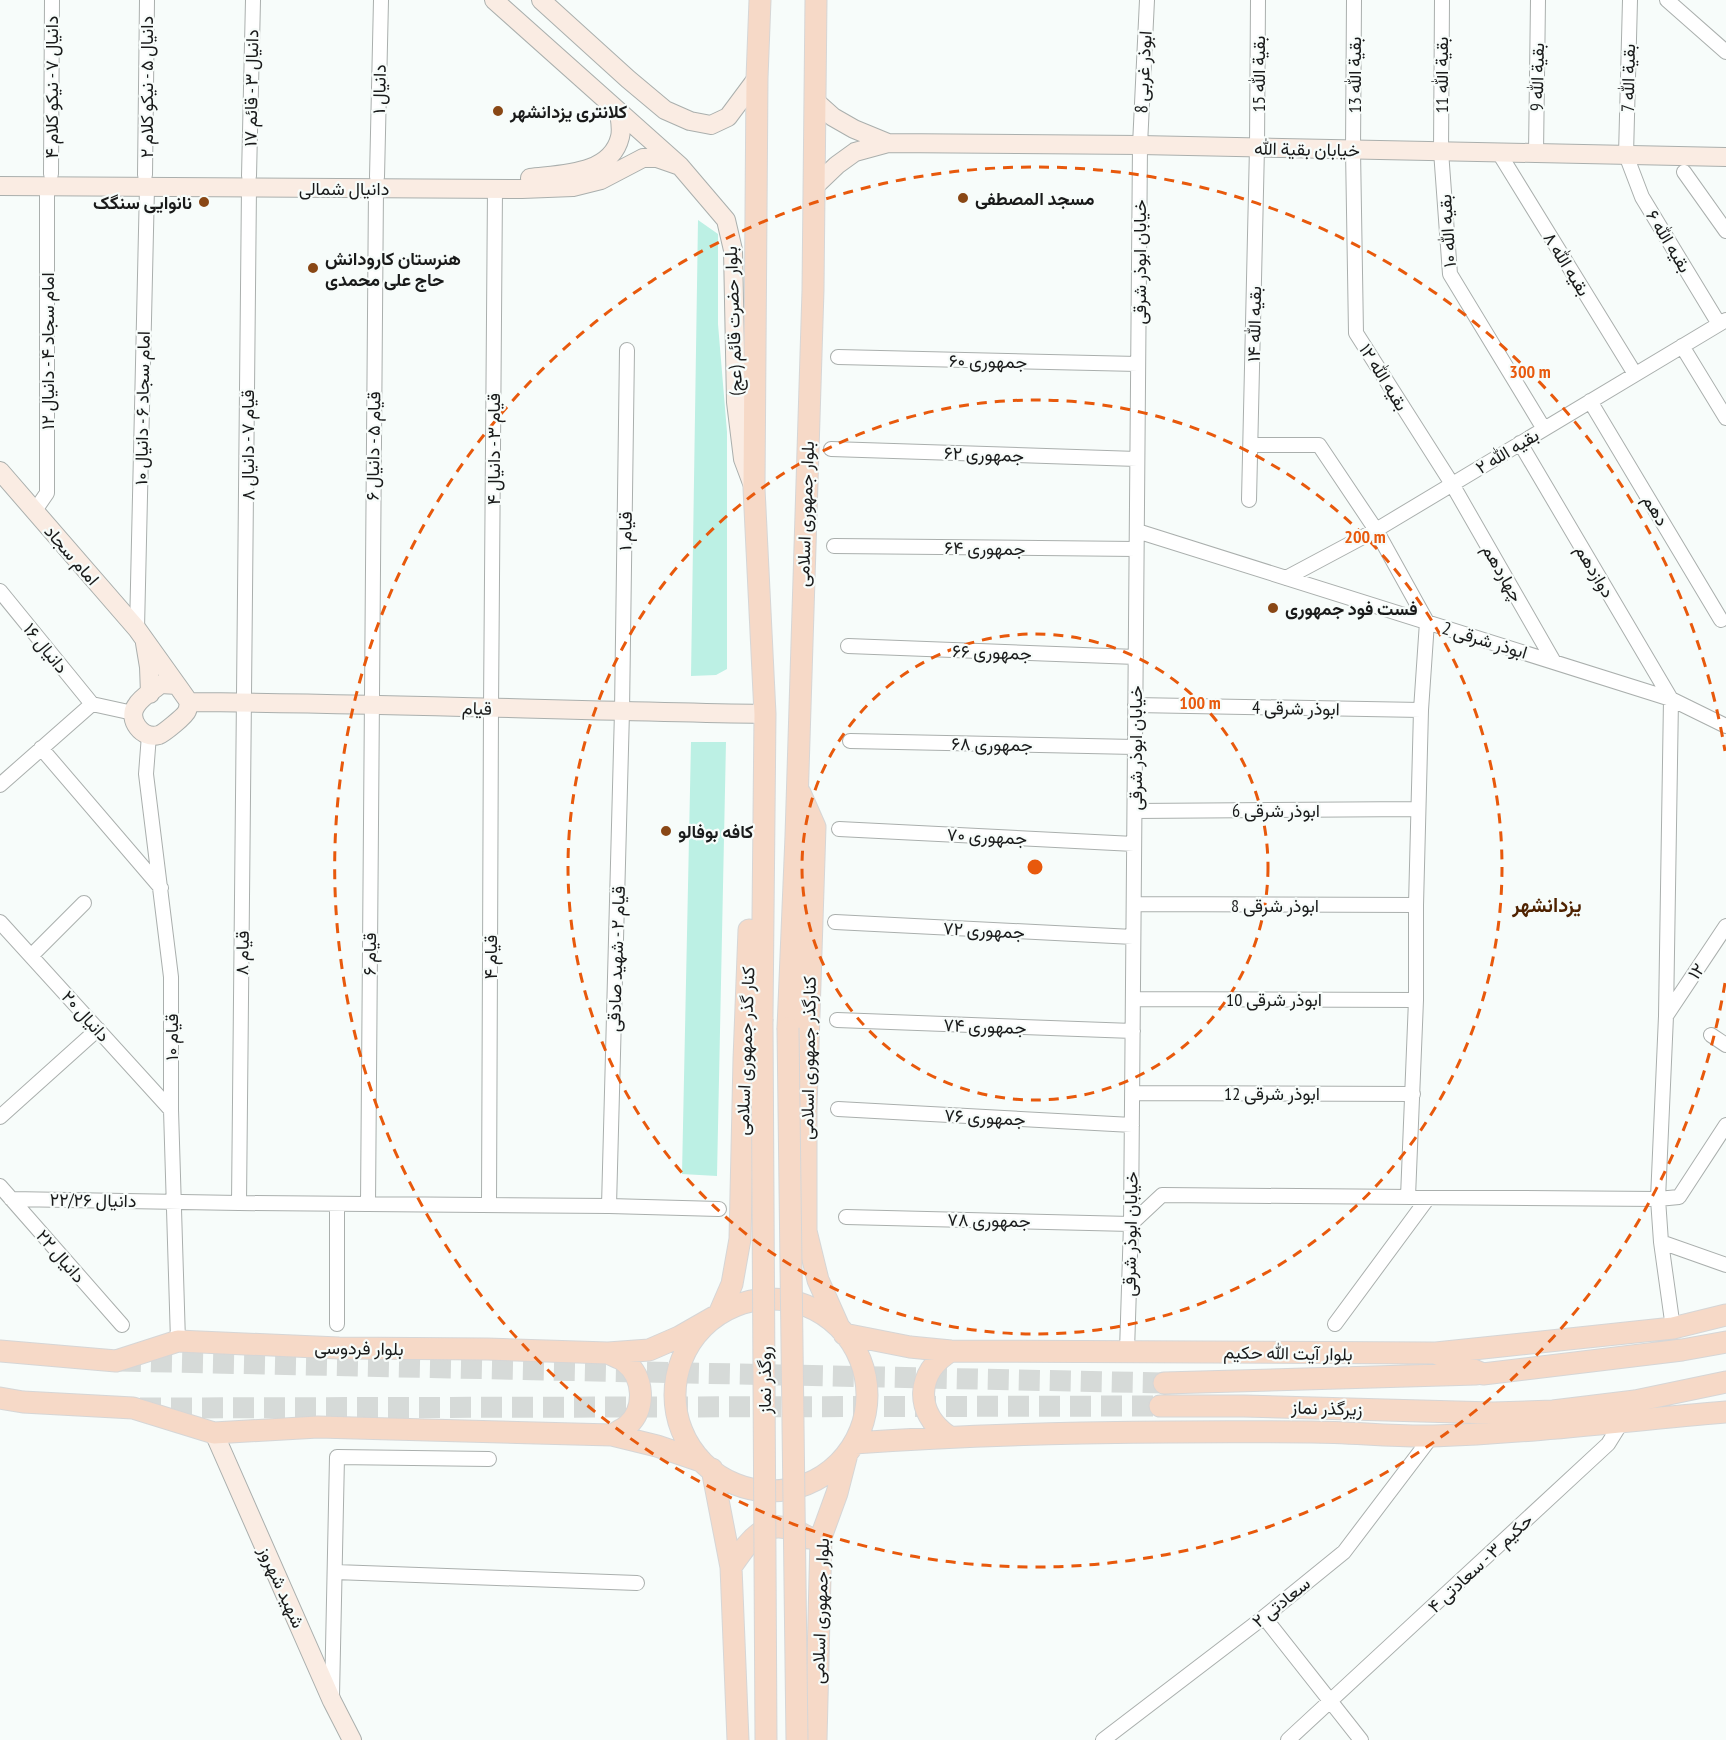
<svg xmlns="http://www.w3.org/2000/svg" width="1726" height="1740" viewBox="0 0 1726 1740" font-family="'PT Sans Narrow',Vazirmatn,sans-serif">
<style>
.green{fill:#bcf0e4}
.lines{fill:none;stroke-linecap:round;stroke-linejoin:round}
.primary-tunnel{stroke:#d6dad8;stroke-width:21;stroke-dasharray:21 10;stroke-linecap:butt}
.street-casing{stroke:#aaafad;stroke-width:16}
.secondary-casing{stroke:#aaafad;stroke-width:20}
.primary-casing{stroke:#d6d6d6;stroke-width:23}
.street{stroke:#fff;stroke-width:14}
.secondary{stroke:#faece3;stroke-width:18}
.primary{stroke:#f6d9c7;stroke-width:21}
.primary-bridge-casing{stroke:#d6d6d6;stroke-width:23;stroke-linecap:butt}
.primary-bridge{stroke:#f6d9c7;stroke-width:21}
.ring{fill:none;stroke:#e8590c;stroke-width:3;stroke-dasharray:10 8}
.poi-dot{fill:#894715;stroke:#f7fcfa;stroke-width:2}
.labels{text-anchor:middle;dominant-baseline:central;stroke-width:4.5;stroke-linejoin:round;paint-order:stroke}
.street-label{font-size:18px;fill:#191a1a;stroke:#f7fcfa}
.poi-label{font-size:18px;font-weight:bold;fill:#191a1a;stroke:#f7fcfa;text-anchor:start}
.neighbourhood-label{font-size:20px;font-weight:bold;fill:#4f2200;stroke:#f7fcfa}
.centre{fill:#e8590c;stroke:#f7fcfa;stroke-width:3}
.ring-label{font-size:18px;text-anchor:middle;font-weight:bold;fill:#e8590c;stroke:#f7fcfa;stroke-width:4.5;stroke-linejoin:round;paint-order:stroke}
</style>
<rect width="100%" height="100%" fill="#f7fcfa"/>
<path class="green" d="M698 220 718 234V324L727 432V669L716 675 691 676Z
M691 742H726L717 1176 682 1174Z"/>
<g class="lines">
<path class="primary-tunnel" d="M120 1361 1164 1383
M140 1408 1160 1406"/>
<g class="street-casing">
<path id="street" d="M1354 0 1353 150 1356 333 1452 484 1554 662
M1442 0 1441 151 1450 274 1544 429
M1630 0 1626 155 1642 197 1719 324
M1667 0 1726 52
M1499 153 1635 374
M1536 153 1538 0
M1684 172 1726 231
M51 174 52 0
M145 175 147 0
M249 176 253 0
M377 177 381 0
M1682 346 1726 418
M838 357 1138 364
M1590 401 1721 620
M1252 445H1319L1376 530 1427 622 1421 710 1416 905V1000L1408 1197
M831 449 1137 459
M1249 500 1257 147 1258 0
M34 512 47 493V186
M1137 531 1671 699 1726 726
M834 546 1136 549
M1286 578 1376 530 1726 320
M0 591 92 704
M137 629 147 187
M848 646 1136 657
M92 704 133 713
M1135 705 1421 710
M149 735 146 774 171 977V1110L178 1341
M850 741 1135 747
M41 748 161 888
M0 785 92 704
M1135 811 1418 809
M839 829 1134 844
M1134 904 1416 905
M0 922 171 1110
M835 922 1133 937
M31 956 84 903
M1133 999 1416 1000
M1666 1016 1726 926
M837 1020 1133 1031
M1711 1035 1726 1045
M1132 1093 1413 1094
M838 1109 1132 1125
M0 1117 98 1029
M0 1186 122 1325
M11 1199 239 1203 609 1206 719 1209
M239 1203 249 187
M368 1204 376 188
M489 1205 491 708 495 189
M609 1206 622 711 627 350
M846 1217 1131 1224
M1131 1224 1162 1195 1658 1199 1666 1016 1671 699 1520 443
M1661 1242 1726 1265
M337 1324V1204
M1335 1324 1428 1198
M1673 1328 1661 1242 1658 1199 1679 1197 1726 1125
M1127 1351 1131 1224 1140 145 1147 0
M335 1572 637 1583
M1264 1617 1361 1740
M332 1696 337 1457 489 1459
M1103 1740 1264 1617 1344 1552 1432 1436
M1288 1740 1608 1444 1623 1420"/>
</g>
<g class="secondary-casing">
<path id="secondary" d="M494 0 680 166 726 220 733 250 736 402 743 459 752 483
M541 0 628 79 665 110 690 121 711 125 728 117 757 78
M814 100 833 117 854 129 888 143
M530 178C561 174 611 175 620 137 622 129 620 120 619 113
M0 186 522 189 573 187 601 180 643 158H657L680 166
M814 187 837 165 855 152 888 143 1140 145 1726 157
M0 471 137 629 177 685
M145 643 149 667 150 694
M161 684 177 685 189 702C189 702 188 710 187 711 185 716 164 733 159 735 142 740 127 719 136 706 141 697 154 690 161 684Z
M189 702C381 703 573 711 765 714
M214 1433 332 1701 352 1740"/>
</g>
<g class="primary-casing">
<path id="primary" d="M760 0 757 78 754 488 765 714 762 1019
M800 793 815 827 806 1108V1231L818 1280 838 1325
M788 1028 796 836 813 290 816 0
M675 1395a96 96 0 1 1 192 0a96 96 0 1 1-192 0Z
M719 1314 732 1284 740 1239 744 1059 749 930
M844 1334 910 1347 951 1351 1435 1353 1483 1374 1682 1350 1726 1342
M0 1351 116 1361 178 1341 339 1348 487 1349 608 1353 649 1350 679 1337 714 1317
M608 1353C613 1356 621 1358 625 1362 644 1377 646 1408 628 1425 624 1429 617 1432 612 1435
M1436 1353 1673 1328 1726 1315
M1164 1383 1476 1374
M0 1398 23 1402 133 1408 214 1433 318 1427 612 1435 657 1446 701 1461
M1160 1406H1244L1493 1413 1553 1411 1635 1401 1726 1382
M948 1436C914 1412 916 1372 951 1351
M854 1443C1006 1432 1159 1431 1311 1432 1352 1432 1392 1437 1433 1436 1530 1433 1629 1420 1726 1412
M712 1469 731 1567 738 1740
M731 1567C753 1535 769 1512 809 1538
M816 1740 821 1537 837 1493 847 1454"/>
</g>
<use href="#street" class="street"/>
<use href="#secondary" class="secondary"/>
<use href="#primary" class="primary"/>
<g class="primary-bridge-casing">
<path id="primary-bridge" d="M762 1019 766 1740
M788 1028 797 1740"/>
</g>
<use href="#primary-bridge" class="primary-bridge"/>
</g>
<g class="ring">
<circle cx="1035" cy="867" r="233"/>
<circle cx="1035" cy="867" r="467"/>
<path d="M1725 983A700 700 0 1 1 1725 751"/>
</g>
<g class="poi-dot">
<circle cx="498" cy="111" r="6"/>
<circle cx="963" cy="198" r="6"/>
<circle cx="204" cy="202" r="6"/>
<circle cx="313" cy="268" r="6"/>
<circle cx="1273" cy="608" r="6"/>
<circle cx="666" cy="831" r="6"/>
</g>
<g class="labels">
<g class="street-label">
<text transform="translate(1143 72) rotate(-87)">ابوذر غربی 8</text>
<text transform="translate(1258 74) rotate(-90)">بقیة الله 15</text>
<text transform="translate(1354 75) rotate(-90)">بقیة الله 13</text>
<text transform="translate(1441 75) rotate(-90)">بقیة الله 11</text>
<text transform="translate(1537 77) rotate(-89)">بقیة الله 9</text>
<text transform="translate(1628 78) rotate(-89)">بقیة الله 7</text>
<text transform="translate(51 87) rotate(-90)">دانیال ۷ - نیکو کلام ۴</text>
<text transform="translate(146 87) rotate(-90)">دانیال ۵ - نیکو کلام ۲</text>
<text transform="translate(251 88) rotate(-89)">دانیال ۳ - قائم ۱۷</text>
<text transform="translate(379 89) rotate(-89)">دانیال ۱</text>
<text transform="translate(1307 149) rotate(1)">خیابان بقیة الله</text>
<text x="344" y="188">دانیال شمالی</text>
<text transform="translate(1447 231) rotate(-94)">بقیه الله ۱۰</text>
<text transform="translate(1669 241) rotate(59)">بقیه الله ۶</text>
<text transform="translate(1139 262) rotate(-90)">خیابان ابوذر شرقی</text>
<text transform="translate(1567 264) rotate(58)">بقیه الله ۸</text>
<text transform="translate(733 321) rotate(-92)">بلوار حضرت قائم (عج)</text>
<text transform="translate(1254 324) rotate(-89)">بقیه الله ۱۴</text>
<text transform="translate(47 351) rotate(-90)">امام سجاد ۴ - دانیال ۱۲</text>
<text transform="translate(988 361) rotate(1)">جمهوری ۶۰</text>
<text transform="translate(1384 377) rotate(58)">بقیه الله ۱۲</text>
<text transform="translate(142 408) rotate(-89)">امام سجاد ۶ - دانیال ۱۰</text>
<text transform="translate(247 445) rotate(-90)">قیام ۷ - دانیال ۸</text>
<text transform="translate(373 446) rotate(-89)">قیام ۵ - دانیال ۶</text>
<text transform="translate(493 449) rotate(-90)">قیام ۳ - دانیال ۴</text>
<text transform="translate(1507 451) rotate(-31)">بقیه الله ۲</text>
<text transform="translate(984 454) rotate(2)">جمهوری ۶۲</text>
<text transform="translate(1656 510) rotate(59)">دهم</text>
<text transform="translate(805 514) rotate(-88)">بلوار جمهوری اسلامی</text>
<text transform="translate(625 531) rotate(-89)">قیام ۱</text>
<text transform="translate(985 548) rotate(1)">جمهوری ۶۴</text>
<text transform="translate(72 555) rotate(49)">امام سجاد</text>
<text transform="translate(1595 571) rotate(59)">دوازدهم</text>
<text transform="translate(1503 573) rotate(60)">چهاردهم</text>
<text transform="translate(1485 640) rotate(17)">ابوذر شرقی 2</text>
<text transform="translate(46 648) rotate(51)">دانیال ۱۶</text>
<text transform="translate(992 652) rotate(2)">جمهوری ۶۶</text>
<text transform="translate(477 708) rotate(2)">قیام</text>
<text transform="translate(1296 708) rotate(1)">ابوذر شرقی 4</text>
<text transform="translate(992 744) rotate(1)">جمهوری ۶۸</text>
<text transform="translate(1135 748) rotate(-90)">خیابان ابوذر شرقی</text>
<text x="1276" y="810">ابوذر شرقی 6</text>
<text transform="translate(987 836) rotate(3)">جمهوری ۷۰</text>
<text x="1275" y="905">ابوذر شرقی 8</text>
<text transform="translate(984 930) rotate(3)">جمهوری ۷۲</text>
<text transform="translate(242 953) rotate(-89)">قیام ۸</text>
<text transform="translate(369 954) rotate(-90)">قیام ۶</text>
<text transform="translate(490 957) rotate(-90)">قیام ۴</text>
<text transform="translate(616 959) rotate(-88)">قیام ۲ - شهید صادقی</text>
<text transform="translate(1696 971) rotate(-56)">۱۲</text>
<text x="1274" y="999">ابوذر شرقی 10</text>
<text transform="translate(86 1016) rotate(48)">دانیال ۲۰</text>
<text transform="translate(985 1026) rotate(2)">جمهوری ۷۴</text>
<text transform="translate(171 1037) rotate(-90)">قیام ۱۰</text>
<text transform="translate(745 1051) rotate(-88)">کنار گذر جمهوری اسلامی</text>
<text transform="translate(808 1058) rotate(-89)">کنارگذر جمهوری اسلامی</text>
<text x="1272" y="1093">ابوذر شرقی 12</text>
<text transform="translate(985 1117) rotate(3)">جمهوری ۷۶</text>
<text transform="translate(93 1200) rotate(1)">دانیال ۲۲/۲۶</text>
<text transform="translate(989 1220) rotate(1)">جمهوری ۷۸</text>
<text transform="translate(1130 1234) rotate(-89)">خیابان ابوذر شرقی</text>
<text transform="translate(61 1256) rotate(49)">دانیال ۲۲</text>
<text transform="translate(359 1348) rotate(1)">بلوار فردوسی</text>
<text transform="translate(1288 1353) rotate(1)">بلوار آیت الله حکیم</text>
<text transform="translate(764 1380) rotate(-90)">روگذر نماز</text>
<text transform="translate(1327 1408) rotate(2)">زیرگذر نماز</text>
<text transform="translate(1480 1563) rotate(-43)">حکیم ۳ - سعادتی ۴</text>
<text transform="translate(282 1587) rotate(66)">شهید شهروز</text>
<text transform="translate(1281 1602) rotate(-39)">سعادتی ۲</text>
<text transform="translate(820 1611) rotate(-88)">بلوار جمهوری اسلامی</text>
</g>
<g class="poi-label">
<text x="510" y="111">کلانتری یزدانشهر</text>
<text x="975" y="198">مسجد المصطفی</text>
<text x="192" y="202" text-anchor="end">نانوایی سنگک</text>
<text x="325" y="258">هنرستان کارودانش<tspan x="325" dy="21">حاج علی محمدی</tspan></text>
<text x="1285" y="608">فست فود جمهوری</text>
<text x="678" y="831">کافه بوفالو</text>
</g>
<g class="neighbourhood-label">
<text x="1547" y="905">یزدانشهر</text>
</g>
</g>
<circle cx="1035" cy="867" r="9" class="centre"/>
<g class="ring-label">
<text x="1530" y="378">300 m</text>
<text x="1365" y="543">200 m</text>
<text x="1200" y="709">100 m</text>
</g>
</svg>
